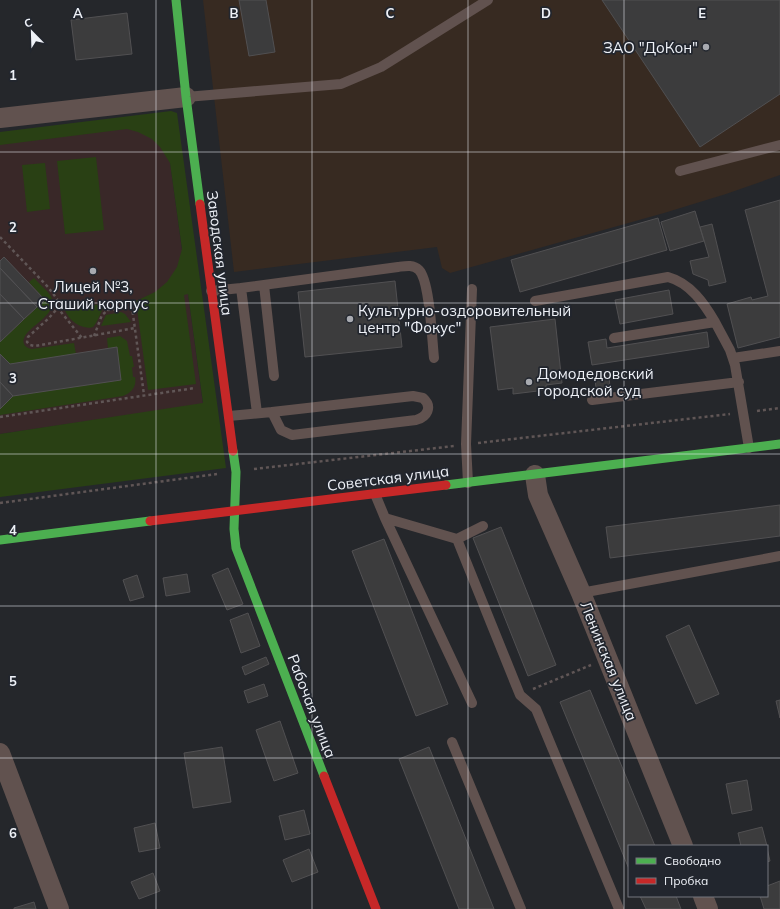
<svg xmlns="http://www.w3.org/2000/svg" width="780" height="909" viewBox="0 0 780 909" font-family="Mulish,sans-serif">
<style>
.industrial{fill:#372a21}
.education{fill:#392828}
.green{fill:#294014}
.building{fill:#3c3c3d;stroke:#515052}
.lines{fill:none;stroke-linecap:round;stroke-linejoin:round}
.path{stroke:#605656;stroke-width:2.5;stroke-dasharray:3 3;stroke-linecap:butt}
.lane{stroke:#61524f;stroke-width:10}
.street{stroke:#61524f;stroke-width:20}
.fast{stroke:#4caf50;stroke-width:9}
.jam{stroke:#c62828;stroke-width:9}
.grid{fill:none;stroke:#eef1f7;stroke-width:1;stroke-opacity:0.55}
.poi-dot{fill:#a8aab0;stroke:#22262e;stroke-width:1.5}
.labels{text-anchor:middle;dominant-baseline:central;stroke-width:3.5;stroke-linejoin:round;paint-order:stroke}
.poi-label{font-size:15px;fill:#eef1f7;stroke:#22262e;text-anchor:start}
.street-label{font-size:15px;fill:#eef1f7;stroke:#22262e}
.grid-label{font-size:13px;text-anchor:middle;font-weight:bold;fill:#eef1f7;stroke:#22262e;stroke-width:3.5;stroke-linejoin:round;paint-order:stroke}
</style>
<rect width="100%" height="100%" fill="#25272b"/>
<path class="industrial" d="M203 0H780V175L726 194 664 213 450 273 442 268 437 247 234 272Z"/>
<path class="education" d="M164 118 203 404 0 434V139Z"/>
<path class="green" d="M171 111 177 113 226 468 0 497V434L203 403 188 294 184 295 196 384 148 390 136 301 155 292 167 282 177 267 182 249 170 163 160 147 152 139 138 132 127 129 0 145V132Z
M96 157 104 230 65 234 57 161Z
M45 163 50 209 27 212 22 165Z
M34 278C38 283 51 293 52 299 56 315 31 325 25 336 21 343 25 348 32 349L74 343 76 354 10 364 0 354V342L45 300 29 282Z
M62 299C80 306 86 306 105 304 102 309 97 324 93 327 91 328 87 328 84 327 71 324 63 311 62 299Z
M121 312 125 314 131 322 101 326 106 315Z
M120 336 127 341 130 356H132L134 367H132L133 377H135C137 386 132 393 123 396L0 415V409L13 396 121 380 117 348 108 349 107 338Z"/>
<path class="building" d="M239 0H266L275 52 249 56Z
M602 0H780V94L700 147Z
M127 13 132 54 76 60 71 20Z
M780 200V337L738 348 727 304 751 297 752 300 768 296 745 210Z
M695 211 704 241 670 251 661 222Z
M658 218 667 250 520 292 511 260Z
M712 224 726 282 709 286 708 280 693 274 690 261 709 257 700 227Z
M4 257 45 300 37 307 0 268V261Z
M0 268 37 307 24 319 0 294Z
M395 281 402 347 305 357 298 292Z
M669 290 673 314 620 324 615 300Z
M0 294 24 319 0 342Z
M555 319 562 383 546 385V390L513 394V388L498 390 490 327Z
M707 332 709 347 592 365 588 342 606 339 607 348Z
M117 347 121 380 13 396 0 382V354L10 364Z
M609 376 610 388 596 390 595 377Z
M0 382 13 396 0 409Z
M780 505V536L610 558 606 527Z
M501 527 556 665 528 676 473 538Z
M384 539 448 704 416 716 352 551Z
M228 568 243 604 227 610 212 575Z
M187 574 190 592 166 596 163 578Z
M137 575 144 597 130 601 123 580Z
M248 613 260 646 241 653 230 620Z
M689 625 719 694 696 704 666 636Z
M266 657 269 664 245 675 242 667Z
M264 684 268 696 248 703 244 691Z
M590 690 655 846H629V869L560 702Z
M780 700V718L776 701Z
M280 721 298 773 274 781 256 730Z
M222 747 231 802 193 808 184 753Z
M429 747 494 909H459L399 759Z
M747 780 752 810 732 814 726 784Z
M304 810 310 834 285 840 279 816Z
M155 823 160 848 139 852 134 828Z
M762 827 767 846H741L738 833Z
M767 848 770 861 767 862Z
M309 849 318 872 292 882 283 860Z
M153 873 160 891 139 899 131 882Z
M780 881V909H764L760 896H767V886Z
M640 896H676L681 909H646Z
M34 902 36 909H14V908Z"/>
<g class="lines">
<path class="path" d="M0 237 48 287 57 299 56 310 48 319 28 337 27 342 30 345 35 346 135 328
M131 300 144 395
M107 303 108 310 132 307
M57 307 82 338
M94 336 102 315 108 310
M757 411 780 408
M0 417 195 388
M478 443 730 414
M254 469 454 446
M0 503 217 474
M533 689 591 665"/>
<path class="lane" d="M186 97 341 84 381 67 488 0
M680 171 780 145
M264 285 274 376
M241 288 398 267C405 266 413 264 419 270 430 281 432 340 434 358
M211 291 241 288 257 413
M535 301 668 277C690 283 704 303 715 322
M614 338 715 322 730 350 735 365 749 448
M733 358 780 351
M592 400 739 382
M229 416 272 412 281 430 292 435 416 420C427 417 433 407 423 398L413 396 272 412
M468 483 466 444 472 289
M375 494 385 518 457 539 483 526
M385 518 472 703
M457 539 520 695 536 709 619 909
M581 593 780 556
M452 742 521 909"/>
<path class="street" d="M0 118 186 97
M535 475 538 495 581 593 683 846
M0 753 59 909
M703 896 708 909"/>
<path class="fast" d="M176 0 186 97 200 204
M233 451 236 472 234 529 236 548 324 776
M446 485 780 444
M0 540 150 521"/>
<path class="jam" d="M200 204 233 451
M150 521 446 485
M324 776 376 909"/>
</g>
<path class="grid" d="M156 0V909M312 0V909M468 0V909M624 0V909M0 152H780M0 303H780M0 454H780M0 606H780M0 758H780"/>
<g class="poi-dot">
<circle cx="706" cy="47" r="4"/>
<circle cx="93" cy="271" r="4"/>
<circle cx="350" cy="319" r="4"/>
<circle cx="529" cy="382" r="4"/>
</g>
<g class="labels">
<g class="poi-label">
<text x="698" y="47" text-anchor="end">ЗАО "ДоКон"</text>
<text x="93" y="286" text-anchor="middle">Лицей №3,<tspan x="93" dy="17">Сташий корпус</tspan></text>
<text x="358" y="310">Культурно-оздоровительный<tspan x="358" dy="17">центр "Фокус"</tspan></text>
<text x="537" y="373">Домодедовский<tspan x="537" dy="17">городской суд</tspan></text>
</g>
<g class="street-label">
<text transform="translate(220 253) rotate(83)">Заводская улица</text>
<text transform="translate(388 478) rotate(-7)">Советская улица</text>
<text transform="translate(609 661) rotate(68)">Ленинская улица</text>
<text transform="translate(312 706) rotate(69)">Рабочая улица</text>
</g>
</g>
<g class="grid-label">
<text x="78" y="18">A</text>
<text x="234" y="18">B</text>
<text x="390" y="18">C</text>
<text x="546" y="18">D</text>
<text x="702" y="18">E</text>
<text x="13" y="80">1</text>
<text x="13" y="232">2</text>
<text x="13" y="383">3</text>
<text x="13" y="535">4</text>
<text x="13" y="686">5</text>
<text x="13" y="838">6</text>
</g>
<rect x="628" y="845" width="140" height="52" fill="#22262e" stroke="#74777e"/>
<rect x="636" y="858" width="20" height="6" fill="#4caf50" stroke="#74777e"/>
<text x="664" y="865" font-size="12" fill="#eef1f7">Свободно</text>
<rect x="636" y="878" width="20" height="6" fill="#c62828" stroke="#74777e"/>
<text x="664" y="885" font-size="12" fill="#eef1f7">Пробка</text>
<g transform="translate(32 32) rotate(337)" stroke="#22262e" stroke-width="3" paint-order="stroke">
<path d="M0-3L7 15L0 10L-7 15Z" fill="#eef1f7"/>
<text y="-6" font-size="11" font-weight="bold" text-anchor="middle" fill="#eef1f7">С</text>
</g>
</svg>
